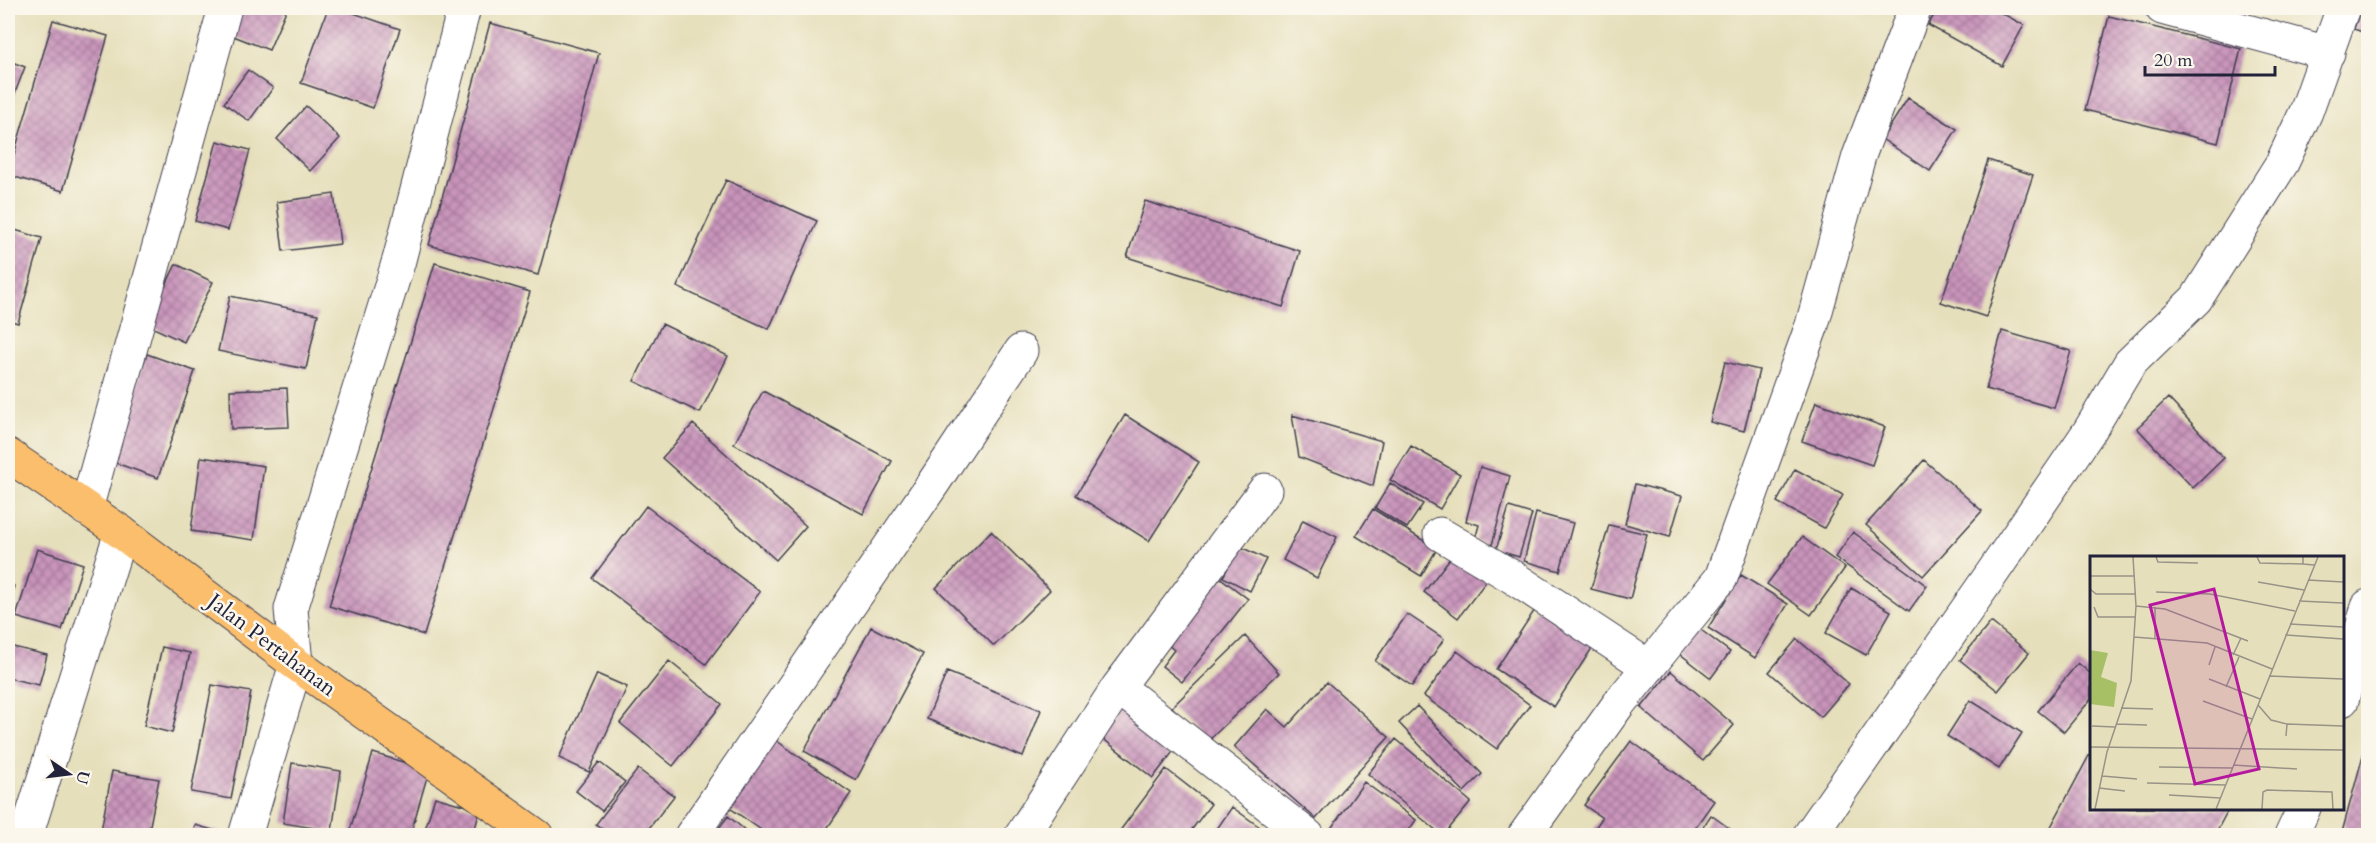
<svg xmlns="http://www.w3.org/2000/svg" width="2376" height="843" viewBox="0 0 2376 843" font-family="Cardo,serif">
<style>
.building{fill:url(#building-cross-hatch)}
.lines{fill:none;stroke-linecap:round;stroke-linejoin:round}
.minor-casing{stroke:#3f3e4e;stroke-width:35}
.major-casing{stroke:#3f3e4e;stroke-width:35}
.minor{stroke:#fff;stroke-width:33}
.major{stroke:#fabe6d;stroke-width:33}
.labels{text-anchor:middle;dominant-baseline:central;stroke-width:5;stroke-linejoin:round;paint-order:stroke}
.street-label{font-size:22px;fill:#22223b;stroke:#fbf7ec}
.inset-road{fill:none;stroke:#989388;stroke-width:1.5}
.view{fill:#b5179e;fill-opacity:0.15;stroke:#b5179e;stroke-width:3}
.inset-edge{fill:none;stroke:#22223b;stroke-width:3}
</style>
<defs>
<pattern id="building-cross-hatch" width="8" height="8" patternUnits="userSpaceOnUse" patternTransform="scale(1.5)"><rect width="8" height="8" fill="#c994bb"/><path d="M0 0l8 8M0 8l8-8" fill="none" stroke="#a37899"/></pattern>
</defs>
<rect width="100%" height="100%" fill="#fbf7ec"/>
<filter id="ink" filterUnits="userSpaceOnUse"><feTurbulence type="fractalNoise" baseFrequency=".0167" numOctaves="2"/><feDisplacementMap in="SourceGraphic" scale="12" xChannelSelector="R" yChannelSelector="G"/><feConvolveMatrix kernelMatrix="1 2 1 2 8 2 1 2 1" color-interpolation-filters="sRGB"/></filter>
<filter id="wash" filterUnits="userSpaceOnUse"><feTurbulence type="fractalNoise" baseFrequency=".008" numOctaves="4" result="noise"/><feDisplacementMap in="SourceGraphic" scale="24" xChannelSelector="R" yChannelSelector="G"/><feGaussianBlur stdDeviation="1.35" result="paint"/><feColorMatrix in="noise" values="0 0 0 0 0 0 0 0 0 0 0 0 0 0 0 0 0 1.4 0 .05"/><feComposite in="paint" operator="in"/></filter>
<g filter="url(#wash)">
<rect width="100%" height="100%" fill="#e6dfbb"/>
<g id="blocks">
<path class="building" d="M242 8H287L269 50 231 35Z
M328 8H339L400 29 373 108 301 83Z
M1938 8H1992L2024 25 2002 66 1928 25Z
M2361 8H2368V34L2354 29Z
M2109 16 2241 49 2218 143 2085 110Z
M53 20 108 36 63 191 8 175Z
M490 23 599 53 538 275 429 245Z
M12 62 25 67 8 111V73Z
M248 70 273 88 249 121 224 103Z
M1908 98 1957 129 1930 171 1882 139Z
M306 106 340 138 310 171 277 139Z
M217 141 250 150 228 230 195 221Z
M1988 160 2033 175 1986 317 1941 302Z
M726 180 817 221 769 329 677 287Z
M334 194 340 244 283 251 277 202Z
M1145 201 1300 251 1283 307 1127 257Z
M8 228 42 238 18 323 8 320Z
M435 263 530 292 424 635 329 606Z
M176 264 213 282 184 342 147 325Z
M230 296 318 314 306 369 218 351Z
M662 324 728 356 700 413 634 381Z
M2002 331 2071 351 2054 408 1986 389Z
M147 354 195 371 158 478 110 461Z
M1725 362 1759 370 1744 431 1710 422Z
M287 388 289 427 231 429 230 390Z
M763 391 892 461 863 514 734 444Z
M2168 398 2224 458 2193 488 2137 428Z
M1816 402 1885 427 1872 465 1802 441Z
M1125 415 1199 462 1149 541 1076 495Z
M1292 415 1382 441 1373 486 1299 457Z
M693 424 806 526 776 560 662 458Z
M1411 446 1460 474 1440 509 1390 480Z
M201 457 264 466 254 540 191 531Z
M1924 460 1982 511 1923 576 1866 525Z
M1480 467 1510 476 1492 545 1475 540 1479 525 1466 521Z
M1795 469 1843 495 1824 528 1777 502Z
M1390 483 1423 504 1407 528 1375 508Z
M1635 484 1682 496 1670 537 1625 524Z
M646 506 760 592 706 664 592 578Z
M1509 507 1532 514 1519 557 1496 550Z
M1373 509 1437 549 1421 576 1356 536Z
M1536 513 1573 523 1560 571 1524 561Z
M1303 520 1337 537 1317 578 1283 560Z
M1609 525 1647 534 1630 599 1591 589Z
M991 531 1050 590 994 646 936 588Z
M1853 532 1927 586 1909 611 1835 557Z
M1802 537 1845 568 1811 615 1767 584Z
M1239 546 1266 559 1250 591 1223 577Z
M37 549 83 564 62 630 16 617Z
M1454 553 1488 579 1458 618 1424 592Z
M1209 569 1248 599 1182 682 1162 666 1174 650 1165 642Z
M1741 575 1788 604 1755 658 1708 628Z
M8 584 14 586 8 607Z
M1851 588 1891 611 1866 655 1826 633Z
M1538 605 1596 642 1554 707 1496 669Z
M1407 614 1444 639 1412 686 1375 661Z
M1689 621 1730 652 1711 678 1670 646Z
M1991 622 2029 653 1998 691 1960 660Z
M871 627 923 654 856 780 804 751Z
M1245 636 1279 673 1206 743 1172 707Z
M1797 639 1849 684 1821 717 1769 672Z
M9 646 47 655 39 685 8 678Z
M162 647 190 653 172 733 144 726Z
M1457 651 1530 705 1497 749 1424 696Z
M669 661 722 704 673 766 620 723Z
M2078 663 2091 674V699L2064 732 2038 711Z
M1671 671 1734 725 1703 761 1641 708Z
M947 672 1041 710 1023 757 927 719Z
M597 674 627 687 589 772 559 758Z
M1327 682 1389 737 1316 819 1234 747 1267 709 1287 727Z
M212 685 251 692 231 799 191 792Z
M1120 693 1182 740 1153 778 1092 730Z
M1970 700 2022 733 1999 769 1947 736Z
M1417 706 1482 774 1464 792 1399 723Z
M767 734 851 793 822 836H770L720 801Z
M2368 737V836H2341Z
M1396 739 1471 802 1443 836 1368 774Z
M1631 741 1714 801 1689 836H1599L1593 831 1602 818 1584 805Z
M2091 752V808H2229L2214 836H2046Z
M373 753 429 770 410 836H369L350 830Z
M599 762 625 782 602 811 576 791Z
M292 763 341 771 332 831 283 823Z
M638 769 674 796 643 836H611L596 824Z
M1166 769 1211 804 1187 836H1116Z
M112 771 159 779 148 836H100Z
M1364 782 1416 820 1405 836 1327 834Z
M435 797 480 810 473 836H423Z
M1232 807 1272 836H1212Z
M1711 815 1740 836H1697Z
M728 816 752 836H713Z
M195 825 220 832 219 836H191Z"/>
</g>
</g>
<g filter="url(#ink)">
<use href="#blocks" fill-opacity="0" stroke="#3f3e4e" stroke-width="1.5"/>
<g class="lines">
<g class="minor-casing">
<path id="minor" d="M2162 8 2328 53
M86 509 225 8
M1440 534 1511 576 1649 667
M1118 687 1308 836
M2342 700 2368 606
M26 836 121 532
M245 836 296 664 291 609 399 260 464 8
M691 836 934 482 1021 351
M1021 836 1118 687 1265 490
M1524 836 1620 702 1721 578 1812 325 1859 156 1915 8
M1809 836 1993 572 2090 430 2130 363 2196 299 2282 163 2306 112 2343 8
M2291 836 2304 808"/>
</g>
<g class="major-casing">
<path id="major" d="M8 455 121 532 296 664 537 836"/>
</g>
<use href="#minor" class="minor"/>
<use href="#major" class="major"/>
</g>
</g>
<g class="labels">
<g class="street-label">
<text transform="translate(272 645) rotate(37)">Jalan Pertahanan</text>
</g>
</g>
<g transform="translate(2090 556)">
<rect width="254" height="254" fill="#e6dfbb"/>
<path d="M0 94 18 97 11 121 27 127 24 151 0 148Z" fill="#a7bf65"/>
<path class="inset-road" d="M66 1 68 6 108 7M167 1 170 7 213 8M213 1V8L224 9M0 20H45M218 24 253 26M168 26 214 34M0 33 6 38H45M66 36 120 38 205 55M209 45 253 47M46 50 75 53 158 85M4 51 8 61H45M200 68 253 71M195 79 253 83M44 81 117 87 182 113M65 83V51M143 99 151 82M119 109 125 91M179 120 253 123M119 123 170 143M136 131 149 101M113 145 162 163M168 149 181 164 197 168 196 180M31 152 63 153M26 168 57 169M197 168 253 170M2 170 25 171M0 191 253 194M143 209 207 213M69 211 142 212M12 220 47 223M57 227 136 229M9 232 35 235M79 239 130 242M5 253 17 196 41 125 46 50 43 1M126 253 228 1M172 253 173 236 177 234 242 236 243 253"/>
<path class="view" d="M124 33 169 213 105 228 60 49Z"/>
<rect width="254" height="254" class="inset-edge"/>
</g>
<rect width="2376" height="843" fill="none" stroke="#fbf7ec" stroke-width="30"/>
<g transform="translate(69 774) rotate(104)" stroke="#fbf7ec" stroke-width="4.5" paint-order="stroke">
<path d="M0-4.5L10 22L0 15L-10 22Z" fill="#22223b"/>
<text y="-9" font-size="16" font-weight="bold" text-anchor="middle" fill="#22223b">U</text>
</g>
<path d="M2145 66v9h130v-9" fill="none" stroke="#22223b" stroke-width="3"/>
<text x="2154" y="66" font-size="18" fill="#22223b" stroke="#fbf7ec" stroke-width="4.5" paint-order="stroke">20 m</text>
</svg>
